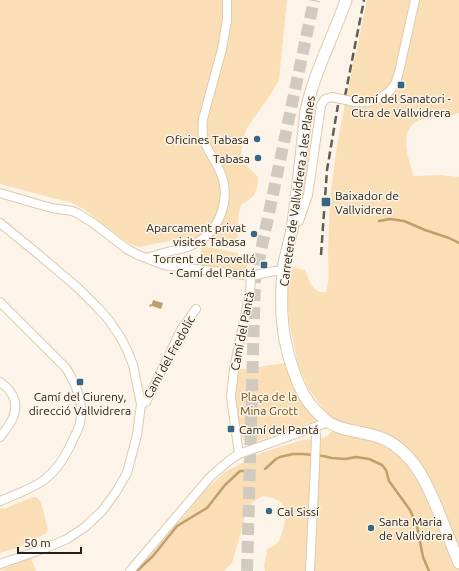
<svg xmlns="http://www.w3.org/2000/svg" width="459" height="571" viewBox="0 0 459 571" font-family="Ubuntu,sans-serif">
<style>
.green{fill:#fadfb6}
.water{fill:#bf9f6c}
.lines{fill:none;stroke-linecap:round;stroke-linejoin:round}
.stream{stroke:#bf9f6c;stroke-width:2.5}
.highway-tunnel{stroke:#d1cabf;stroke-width:12;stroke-dasharray:12 6;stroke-linecap:butt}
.minor-casing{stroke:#ddcaae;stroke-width:10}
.major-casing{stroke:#ddcaae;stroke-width:13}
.minor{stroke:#fff;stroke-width:8}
.major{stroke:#fff;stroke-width:11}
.rail{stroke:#625c51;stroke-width:2.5;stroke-dasharray:8 4;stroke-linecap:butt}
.minor-bridge-casing{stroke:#ddcaae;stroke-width:10;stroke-linecap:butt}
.minor-bridge{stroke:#fff;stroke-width:8}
.poi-dot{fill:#346784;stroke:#fcf4e9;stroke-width:1.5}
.labels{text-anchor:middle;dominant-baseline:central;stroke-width:3;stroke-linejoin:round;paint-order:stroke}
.poi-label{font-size:12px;fill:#262015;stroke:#fcf4e9;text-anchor:end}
.street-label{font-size:12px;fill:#262015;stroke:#fcf4e9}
.park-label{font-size:12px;fill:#6c4c0c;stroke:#fcf4e9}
</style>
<rect width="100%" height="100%" fill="#fcf4e9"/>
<path class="green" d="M0 0H287L279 80 272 92 247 128 242 142 241 156 243 162 258 177C258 184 257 194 251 198 248 201 243 203 241 206 238 210 238 234 237 241L232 246 190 237 139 247 132 245 121 238 85 210 72 203 0 184Z
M367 0H459V113C451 116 443 117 435 118 430 119 424 118 419 120 398 129 408 160 414 176L441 175 459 177V571H265L264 565 267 553 266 550 275 545 279 541 284 527 285 513 284 506 279 501 273 498 263 496 254 501 247 509 245 515 241 533 232 563 224 571H133L185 515 203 492 225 472 263 452 303 440 323 438 327 436 332 431 324 410 308 388 298 364 289 321 287 287 293 267 305 270C309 280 313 294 326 292 330 279 328 266 328 253 329 229 329 206 332 183 339 121 355 61 367 0Z
M202 246 238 253 237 259 248 261 246 271 227 268 226 270 198 265Z
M285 363 299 392 316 421 248 444 244 440 236 429V388L237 370Z
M33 497C36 497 37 497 39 500 43 504 45 521 48 529L47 533 17 548 0 553V509L6 508Z
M31 558 36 571H0V570Z"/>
<path class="water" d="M153 300 163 303 161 309 152 306 150 307 149 305 152 304Z"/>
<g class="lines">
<path class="stream" d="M379 221 390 219 404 221 425 230 449 238 459 243
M265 469 276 459 280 457 293 454H303L323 456 332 458 345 459 356 457 369 459 382 465 386 470 389 481 410 510 417 526 423 557 429 571
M137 571 153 556 177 526 207 508 225 485 240 471H244"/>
<path class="highway-tunnel" d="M247 571 255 279 314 0"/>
<g class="minor-casing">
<path id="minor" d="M355 102C369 104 387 98 395 84 399 75 401 64 403 54 407 36 411 18 415 0
M0 193 41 205 52 208 72 211 77 213 93 223 127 249 138 255 164 265 251 276 269 272 283 270
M0 223 32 249 77 287 98 308 108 319 121 338 128 352 133 365 141 404 137 435 127 473 116 492 102 511 85 527 67 539 46 548 0 564
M293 224 299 221 308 195 321 105 325 99 332 97
M146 258C153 256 160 254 167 252 174 250 183 249 190 246 220 233 233 199 219 169 209 148 200 145 203 119L222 49 227 20V0
M0 302 66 368C76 384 84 404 80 423 78 431 73 439 70 446 64 459 56 471 44 480 31 489 15 495 0 501
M0 382C4 385 9 389 11 393 22 409 10 425 0 437
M141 404 146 402 155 384 181 330 196 309
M239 454 231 397 234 369 250 292 251 276
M130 571 210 477 231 459 239 454 329 422
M310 571 315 466 316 436 315 428"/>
</g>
<g class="major-casing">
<path id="major" d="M346 0C333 38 314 72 306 111 302 149 298 186 293 223 291 239 285 254 283 270 281 295 280 324 287 348 288 354 290 360 292 366 299 388 307 406 327 421 341 432 367 431 384 439 416 454 429 488 441 518 447 533 453 548 459 563"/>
</g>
<use href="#minor" class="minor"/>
<use href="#major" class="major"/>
<path class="rail" d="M345 96 364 0
M321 255 327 170 338 105"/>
<g class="minor-bridge-casing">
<path id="minor-bridge" d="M332 97 355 102"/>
</g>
<use href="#minor-bridge" class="minor-bridge"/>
</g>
<g class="poi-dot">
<rect x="397" y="81" width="8" height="8" rx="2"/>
<circle cx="257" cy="139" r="4"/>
<circle cx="258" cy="158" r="4"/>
<rect x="321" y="197" width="10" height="10" rx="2"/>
<circle cx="254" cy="234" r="4"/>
<rect x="260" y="261" width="8" height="8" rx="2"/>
<rect x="76" y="378" width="8" height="8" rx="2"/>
<rect x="227" y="425" width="8" height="8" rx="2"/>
<circle cx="269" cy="511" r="4"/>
<circle cx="371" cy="528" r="4"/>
</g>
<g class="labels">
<g class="poi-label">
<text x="401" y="98" text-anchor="middle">Camí del Sanatori -<tspan x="401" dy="14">Ctra de Vallvidrera</tspan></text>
<text x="249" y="139">Oficines Tabasa</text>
<text x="250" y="158">Tabasa</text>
<text x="335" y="195" text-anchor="start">Baixador de<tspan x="335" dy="14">Vallvidrera</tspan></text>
<text x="246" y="227">Aparcament privat<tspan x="246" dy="14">visites Tabasa</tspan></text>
<text x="256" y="258">Torrent del Rovelló<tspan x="256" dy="14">- Camí del Pantá</tspan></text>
<text x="80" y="396" text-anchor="middle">Camí del Ciureny,<tspan x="80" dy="14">direcció Vallvidrera</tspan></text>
<text x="239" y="429" text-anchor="start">Camí del Pantá</text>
<text x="277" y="511" text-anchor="start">Cal Sissí</text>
<text x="379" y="521" text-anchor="start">Santa Maria<tspan x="379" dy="14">de Vallvidrera</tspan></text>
</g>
<g class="street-label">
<text transform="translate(297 191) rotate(-82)">Carretera de Vallvidrera a les Planes</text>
<text transform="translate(242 331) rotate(-79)">Camí del Pantà</text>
<text transform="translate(169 357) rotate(-61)">Camí del Fredolic</text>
</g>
<g class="park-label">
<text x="269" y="396">Plaça de la<tspan x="269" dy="14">Mina Grott</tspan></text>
</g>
</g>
<path d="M18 547v6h63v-6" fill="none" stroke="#262015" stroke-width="2"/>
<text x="24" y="547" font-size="12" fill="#262015" stroke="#fcf4e9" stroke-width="3" paint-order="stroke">50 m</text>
</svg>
